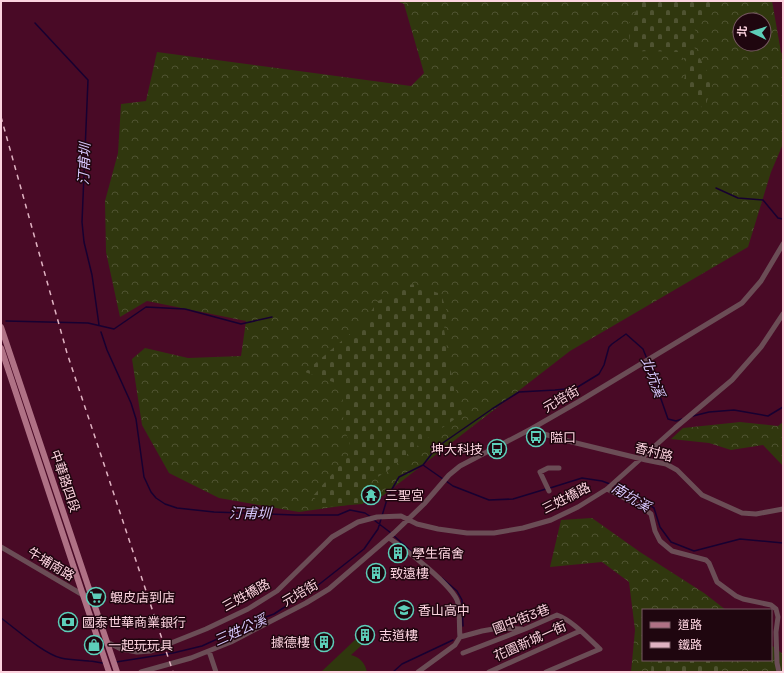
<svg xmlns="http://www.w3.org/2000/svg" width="784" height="673" viewBox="0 0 784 673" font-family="'Space Grotesk','Noto Sans TC',sans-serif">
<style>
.forest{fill:url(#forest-crowns);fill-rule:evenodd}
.cemetery{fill:url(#cemetery-stones)}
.garden{fill:#30370e}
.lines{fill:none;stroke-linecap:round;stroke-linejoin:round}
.stream{stroke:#170031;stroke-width:1.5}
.minor{stroke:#6b4d56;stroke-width:5}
.major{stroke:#af7185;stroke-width:6}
.rail{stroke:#e0b3c2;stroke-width:1.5;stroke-dasharray:5 5;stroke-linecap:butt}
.labels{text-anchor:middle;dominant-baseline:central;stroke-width:3;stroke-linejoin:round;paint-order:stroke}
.street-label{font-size:13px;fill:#fcd3df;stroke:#1f060f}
.poi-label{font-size:13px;fill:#fcd3df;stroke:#1f060f;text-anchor:start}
.water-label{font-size:14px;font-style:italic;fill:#d6c6fb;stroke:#1f060f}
</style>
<defs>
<pattern id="forest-crowns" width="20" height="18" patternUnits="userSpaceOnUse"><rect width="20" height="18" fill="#30370e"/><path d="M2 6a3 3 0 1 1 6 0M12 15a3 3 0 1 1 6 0" fill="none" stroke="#4f5331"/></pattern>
<pattern id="cemetery-stones" width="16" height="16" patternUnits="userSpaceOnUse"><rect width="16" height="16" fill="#30370e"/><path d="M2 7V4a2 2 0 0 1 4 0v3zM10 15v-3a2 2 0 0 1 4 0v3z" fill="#4f5331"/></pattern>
</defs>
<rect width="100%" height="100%" fill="#490a26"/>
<path class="forest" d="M396 1H772L781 52 783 55V144L771 172 748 247 570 351 376 501 299 512 219 498 169 473 142 425 132 359 145 348 188 358 241 356 246 321 147 301 120 317 106 252 105 201 118 153 121 104 146 101 157 52 411 86 424 73 404 4ZM740 20H764V44H740Z
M740 422 778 426 783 422V466L763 445 731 450 709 443 671 439 683 428Z
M592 518 640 552 704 593 726 610H643V660H771V645L783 654V672H631L635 630 629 582 602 562 550 567 561 520Z"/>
<path class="cemetery" d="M642 1H711L714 10 693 26 696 32 692 43 713 83 704 110 683 84 688 64 678 52 648 51 631 52 628 25Z
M412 284 441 294 447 312 444 329 451 372 462 414 422 442 387 471 362 487 363 504 322 507 313 496 352 451 345 430 342 409 344 386 305 372 364 322 378 301Z
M652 660H723L718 672H651Z"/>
<path class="garden" d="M357 638 363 644 351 655C360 657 365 663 367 672H321Z"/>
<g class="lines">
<path class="stream" d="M35 23 88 80 82 222 84 242 92 275 99 325
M716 188 738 198 763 200 778 218 783 219
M6 321 88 323 114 329 146 307 185 309 241 324 272 317
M101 332 107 350 131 403 136 419 144 477 151 492 156 498 165 504 177 508 214 512 295 515H338L350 510 365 513 371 517
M648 362 668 419 676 421 682 419
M693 416 709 412 734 410 768 416 783 407
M423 465 443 479
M446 481 453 486 489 500 513 499 546 489
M613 485 625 490 654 508 660 527 671 542 694 551 740 539 783 543
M550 488 582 478 602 481 610 484
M374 520 391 533
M394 536 418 557
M442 578 457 591 462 600 463 626
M1 618C16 629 44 654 61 658 70 660 79 660 89 661 94 661 99 663 104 663
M116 662 173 653 202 646 263 618 274 614 317 586 364 549 378 529 388 496 399 477 423 465 437 447 492 409 519 392 555 390 576 388 599 374 604 365 609 347 612 344 626 334 643 349 647 359
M393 672 402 664 453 640"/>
<path class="minor" d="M531 429 544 434 572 442 646 460 666 464 677 470 702 495 742 513 756 514 783 509
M607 489 642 507 651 514 655 531 660 541 672 551 706 560 709 563 717 582 736 596 743 599 771 605 776 609 778 617 776 632 777 663 779 672
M549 491 540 472 548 468H559
M389 538C404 548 455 587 458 603 460 613 459 626 460 637L455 645 418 672
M1 547 83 595H85
M460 637 482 631 499 628 522 629
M107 642 121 649 137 652 151 651 206 629 248 609 277 591 332 537 358 522 377 517 401 516 417 524 438 529 467 533H494L523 528 551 520 578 507 607 489 675 428 732 380 761 347 783 314
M209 651 216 672
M463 653 525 629 557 615C572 620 589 639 600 649L546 672
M141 672 191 658 231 642 306 603 329 589 394 533 424 504 449 475 460 466 531 429 578 402 742 303 761 281 783 244
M489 672 580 631"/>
<path class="major" d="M1 327 117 672
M1 348 83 595 109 672"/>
<path class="rail" d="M1 117 67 353 173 672"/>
</g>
<defs>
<g id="bus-ring" transform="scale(1)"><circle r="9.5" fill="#1f060f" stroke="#5dceb9" stroke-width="1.5"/><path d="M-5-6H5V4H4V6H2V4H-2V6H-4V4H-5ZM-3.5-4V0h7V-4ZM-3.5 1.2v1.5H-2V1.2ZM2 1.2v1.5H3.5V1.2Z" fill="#5dceb9"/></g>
<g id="temple-ring" transform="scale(1)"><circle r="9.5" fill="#1f060f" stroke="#5dceb9" stroke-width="1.5"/><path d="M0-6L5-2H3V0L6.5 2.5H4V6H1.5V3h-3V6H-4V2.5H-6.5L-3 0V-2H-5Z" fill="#5dceb9"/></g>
<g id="building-ring" transform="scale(1)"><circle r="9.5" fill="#1f060f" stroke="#5dceb9" stroke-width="1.5"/><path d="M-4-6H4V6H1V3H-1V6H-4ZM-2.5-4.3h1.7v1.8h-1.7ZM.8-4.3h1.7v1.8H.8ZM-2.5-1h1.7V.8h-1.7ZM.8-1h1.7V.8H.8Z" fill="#5dceb9"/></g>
<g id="supermarket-ring" transform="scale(1)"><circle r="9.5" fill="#1f060f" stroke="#5dceb9" stroke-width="1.5"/><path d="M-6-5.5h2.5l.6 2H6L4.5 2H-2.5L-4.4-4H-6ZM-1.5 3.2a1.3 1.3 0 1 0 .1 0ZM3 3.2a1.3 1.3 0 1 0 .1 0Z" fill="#5dceb9"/></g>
<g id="school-ring" transform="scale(1)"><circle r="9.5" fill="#1f060f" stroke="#5dceb9" stroke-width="1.5"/><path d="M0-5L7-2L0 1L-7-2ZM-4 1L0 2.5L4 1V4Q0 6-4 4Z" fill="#5dceb9"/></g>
<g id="bank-ring" transform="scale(1)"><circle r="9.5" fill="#1f060f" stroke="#5dceb9" stroke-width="1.5"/><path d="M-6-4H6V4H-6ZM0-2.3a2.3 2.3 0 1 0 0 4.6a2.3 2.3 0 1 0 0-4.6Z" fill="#5dceb9"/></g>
<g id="shop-ring" transform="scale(1)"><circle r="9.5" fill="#1f060f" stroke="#5dceb9" stroke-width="1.5"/><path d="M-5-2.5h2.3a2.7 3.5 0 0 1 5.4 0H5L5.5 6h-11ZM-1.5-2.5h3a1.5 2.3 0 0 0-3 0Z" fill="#5dceb9"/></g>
</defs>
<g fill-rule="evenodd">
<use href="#bus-ring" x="536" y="437"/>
<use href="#bus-ring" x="497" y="449"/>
<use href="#temple-ring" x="371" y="495"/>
<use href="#building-ring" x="398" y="553"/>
<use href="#building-ring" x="376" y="573"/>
<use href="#supermarket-ring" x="96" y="597"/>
<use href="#school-ring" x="404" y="610"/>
<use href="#bank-ring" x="68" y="622"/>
<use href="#building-ring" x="365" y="635"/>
<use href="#building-ring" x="324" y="642"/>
<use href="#shop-ring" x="94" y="645"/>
</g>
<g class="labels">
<g class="street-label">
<text transform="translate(561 399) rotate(-30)">元培街</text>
<text transform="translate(654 452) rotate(15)">香村路</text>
<text transform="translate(65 481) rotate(71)">中華路四段</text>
<text transform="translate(566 498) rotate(-27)">三姓橋路</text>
<text transform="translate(51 564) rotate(31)">牛埔南路</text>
<text transform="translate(300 593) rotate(-30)">元培街</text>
<text transform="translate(246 595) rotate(-29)">三姓橋路</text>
<text transform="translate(521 619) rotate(-21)">國中街3巷</text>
<text transform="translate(530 641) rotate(-24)">花園新城一街</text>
</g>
<g class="poi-label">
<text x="550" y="437">隘口</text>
<text x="483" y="449" text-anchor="end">坤大科技</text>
<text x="385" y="495">三聖宮</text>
<text x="412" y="553">學生宿舍</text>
<text x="390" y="573">致遠樓</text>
<text x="110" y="597">蝦皮店到店</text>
<text x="418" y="610">香山高中</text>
<text x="82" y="622">國泰世華商業銀行</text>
<text x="379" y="635">志道樓</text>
<text x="310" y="642" text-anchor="end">據德樓</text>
<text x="108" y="645">一起玩玩具</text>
</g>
<g class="water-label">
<text transform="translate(84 164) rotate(-87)">汀甫圳</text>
<text transform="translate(653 377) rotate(70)">北坑溪</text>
<text transform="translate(631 497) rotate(31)">南坑溪</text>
<text transform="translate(250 513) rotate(1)">汀甫圳</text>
<text transform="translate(240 630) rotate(-24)">三姓公溪</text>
</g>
</g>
<rect width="784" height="673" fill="none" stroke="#fcd3df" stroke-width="4"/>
<rect x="642" y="609" width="130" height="52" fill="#1f060f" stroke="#775862"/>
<rect x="650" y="622" width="20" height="6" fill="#af7185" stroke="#775862"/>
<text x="678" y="629" font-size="12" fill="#fcd3df">道路</text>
<rect x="650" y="642" width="20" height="6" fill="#e0b3c2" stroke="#775862"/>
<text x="678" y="649" font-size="12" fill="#fcd3df">鐵路</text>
<g transform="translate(752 32) rotate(274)"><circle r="19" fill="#1f060f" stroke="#775862"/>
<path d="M0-3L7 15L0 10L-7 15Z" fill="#5dceb9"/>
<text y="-6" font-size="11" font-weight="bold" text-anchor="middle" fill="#fcd3df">北</text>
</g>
</svg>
